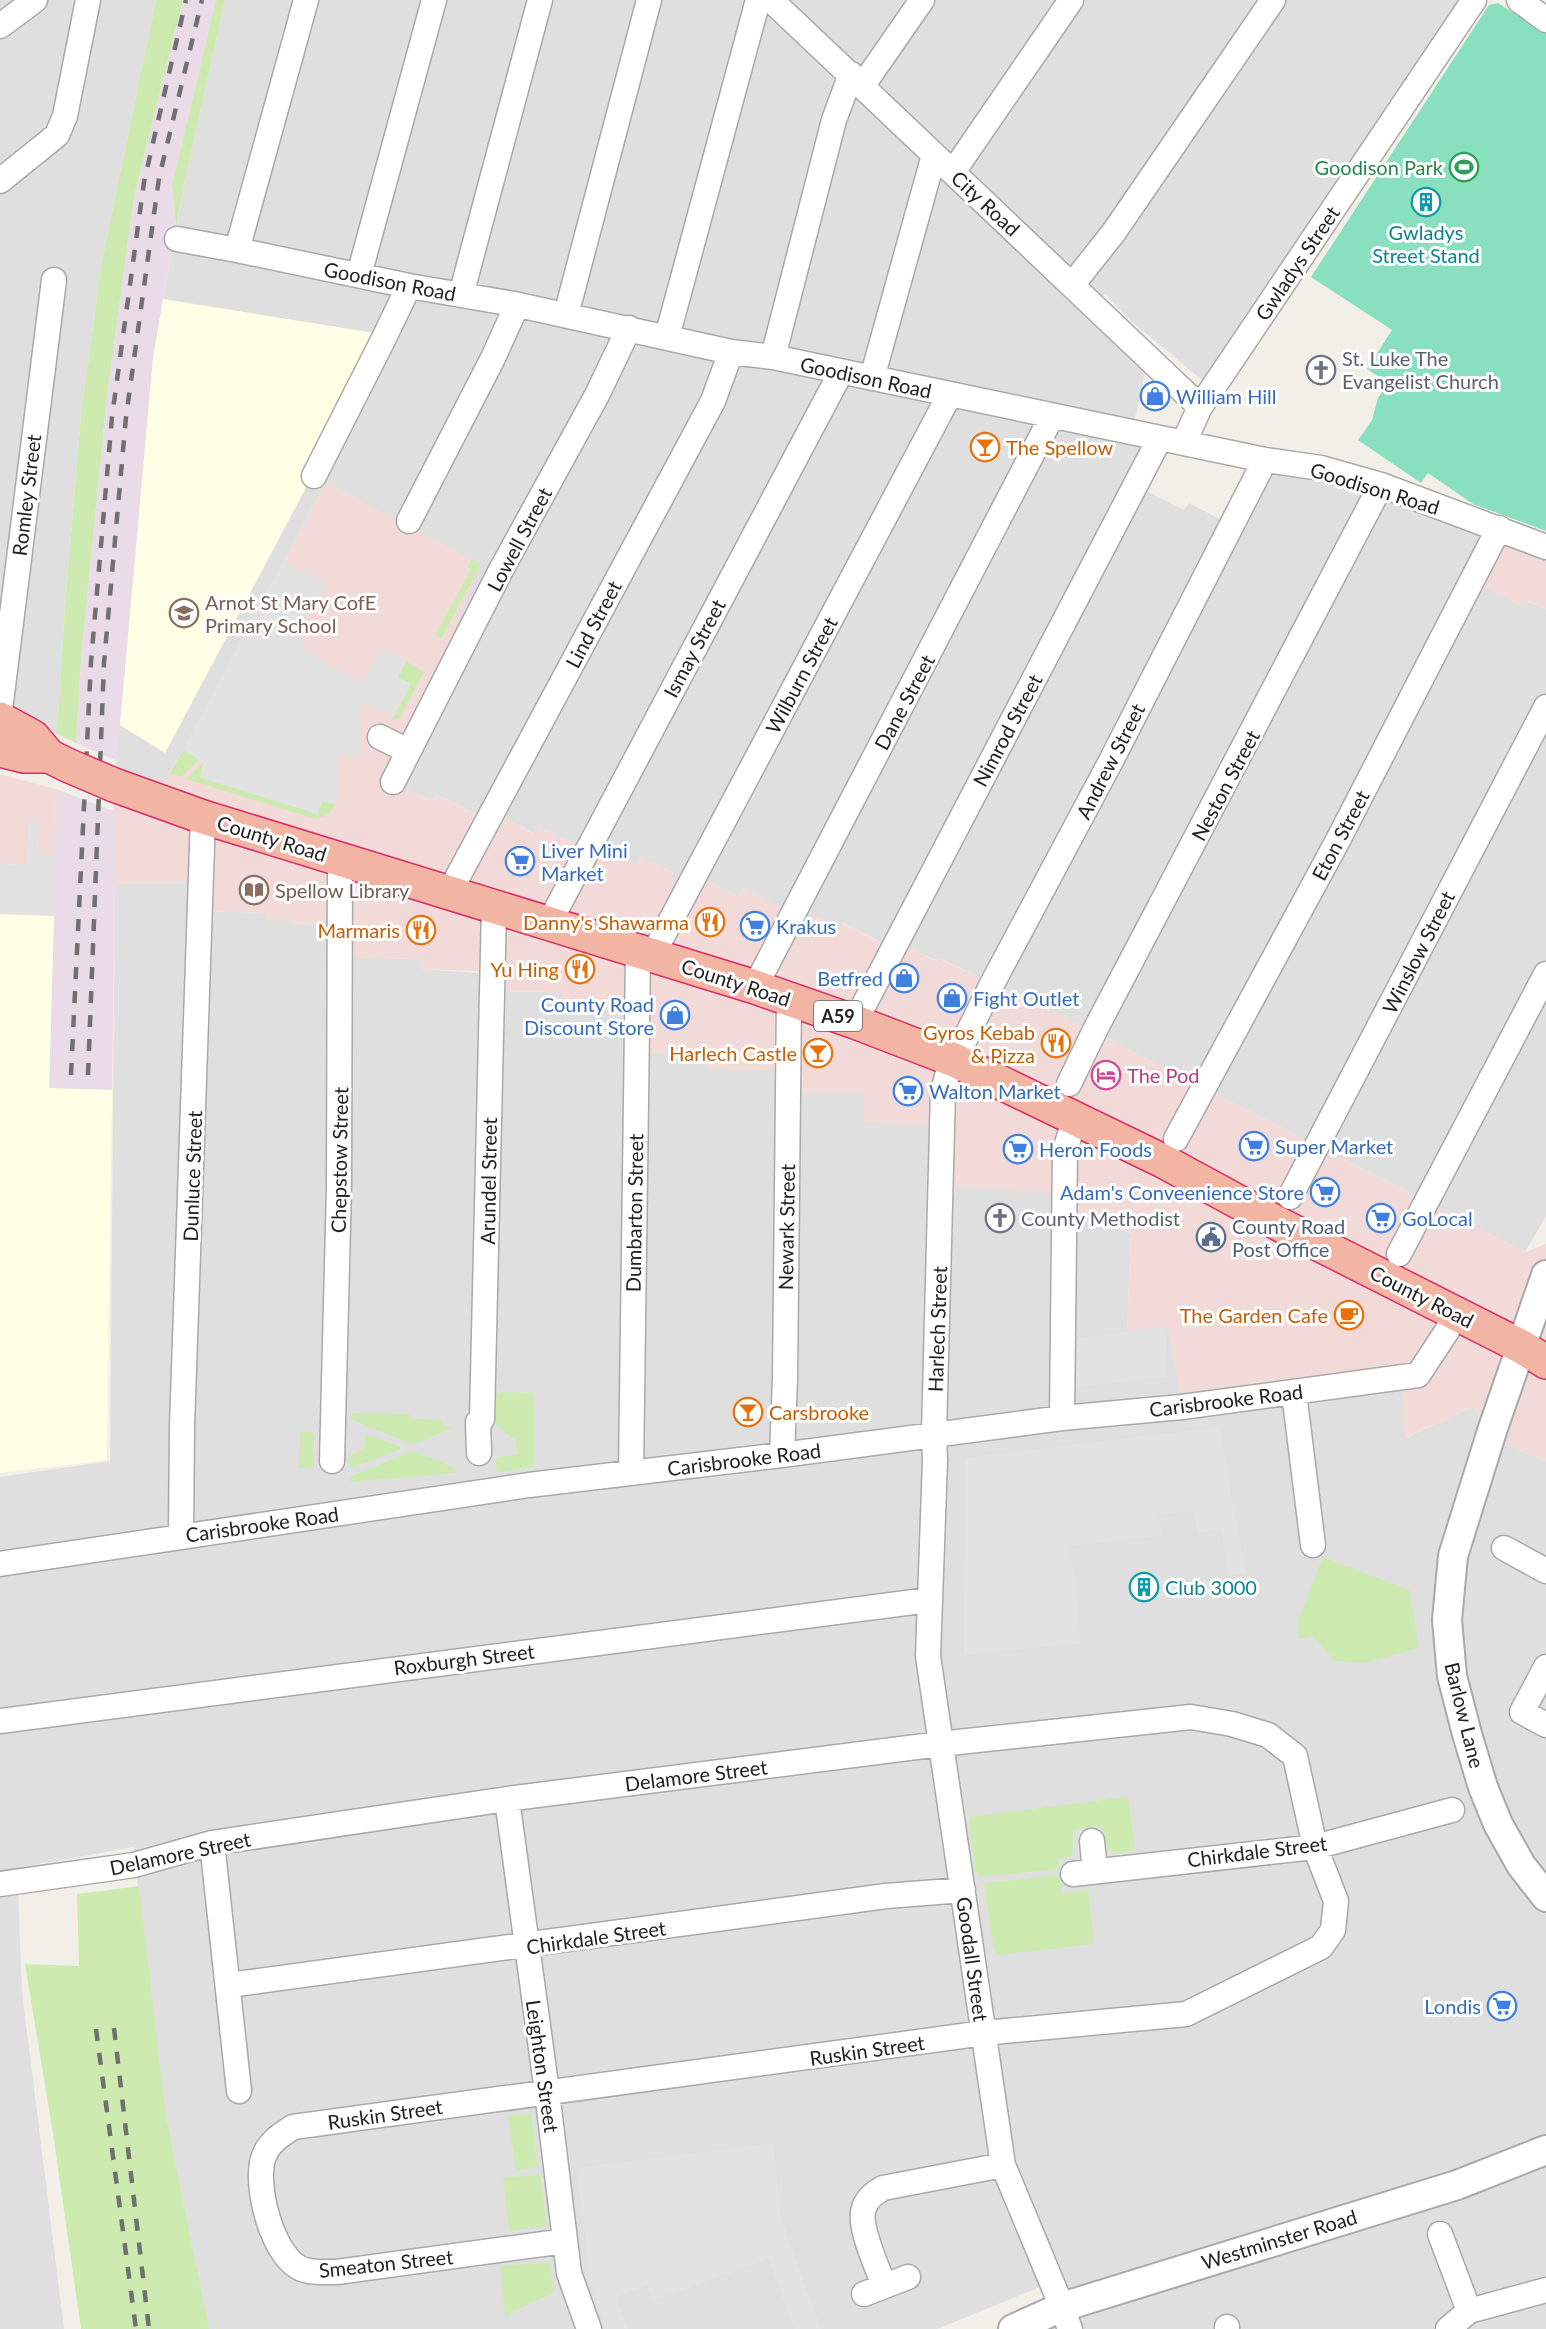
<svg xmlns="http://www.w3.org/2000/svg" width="1546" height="2329" viewBox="0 0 1546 2329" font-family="Lato,sans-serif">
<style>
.residential{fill:#e0dfdf}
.commercial{fill:#f2dad9}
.industrial{fill:#ebdbe8}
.education{fill:#ffffe5}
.grass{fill:#cdebb0}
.pitch{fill:#88e0be}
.parking{fill:#e2e2e2}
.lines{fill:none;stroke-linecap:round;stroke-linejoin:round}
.minor-casing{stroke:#a9a9a9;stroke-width:27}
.tertiary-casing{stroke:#a9a9a9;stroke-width:32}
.trunk-casing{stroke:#dc2a67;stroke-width:36}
.minor{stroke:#fff;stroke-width:24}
.tertiary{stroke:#fff;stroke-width:28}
.trunk{stroke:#f2b4a3;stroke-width:33}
.rail{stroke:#707070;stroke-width:4.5;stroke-dasharray:12 12;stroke-linecap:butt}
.trunk-bridge-casing{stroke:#dc2a67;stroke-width:36;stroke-linecap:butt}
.trunk-bridge{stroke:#f2b4a3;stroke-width:33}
.labels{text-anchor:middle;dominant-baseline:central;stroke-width:6;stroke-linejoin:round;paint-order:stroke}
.shield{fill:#fff;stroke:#646464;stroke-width:1.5}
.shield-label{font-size:18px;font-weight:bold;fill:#222}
.leisure-label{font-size:20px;fill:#27864d;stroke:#fff;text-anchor:end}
.street-label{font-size:20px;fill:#222;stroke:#fff}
.culture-label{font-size:20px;fill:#0d838f;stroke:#fff}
.worship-label{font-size:20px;fill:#5b616d;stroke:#fff;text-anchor:start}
.shop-label{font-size:20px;fill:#366cbe;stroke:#fff;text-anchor:start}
.food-label{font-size:20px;fill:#c56008;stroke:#fff;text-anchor:end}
.education-label{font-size:20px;fill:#785e54;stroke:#fff;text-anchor:start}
.hotel-label{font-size:20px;fill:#b23c85;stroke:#fff;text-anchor:start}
.service-label{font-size:20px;fill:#4e5e75;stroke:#fff;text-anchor:start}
</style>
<rect width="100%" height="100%" fill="#f2efe9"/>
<path class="residential" d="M0 0H156L102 261 81 415 65 605 57 734 33 737 0 719Z
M225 0H1458L1222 356 1202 380 1130 320 1105 294 1087 314 1146 366 1132 432 1160 438 1136 486 1184 510 1189 503 1231 525 1265 460 1499 528 1523 607 1527 601 1546 609V1216L1525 1252 1077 1023 941 959 939 962 896 941 892 948 843 923 839 928 797 907 793 914 743 888 738 896 696 875 692 882 641 857 636 866 592 843 587 850 539 826 535 834 493 812 489 820 437 795 433 801 393 782 326 482 183 750 166 778 156 802 114 785 153 358 184 184Z
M201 882 200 911 266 913V920H291V923L315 925 341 924V957L420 959V969L493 974V991L563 992 562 1009 637 1010 636 1052 708 1054V1069L802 1070 803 1094H864L948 1128 1131 1234 1127 1331 1167 1327 1401 1378 1407 1437 1473 1407 1504 1444 1546 1461V2329H1013L1062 2306 1003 2165 924 1589 992 2163 1000 2190 1040 2287 937 2329H204L160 2122 134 1847 17 1868 22 1992 64 2329H0V1477L110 1461 115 883Z"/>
<path class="commercial" d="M326 482 481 564 393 782 433 801 437 795 488 820 493 812 534 834 539 826 587 850 592 843 636 866 641 857 692 882 696 875 738 896 743 888 793 914 797 907 839 928 842 923 891 948 896 941 938 962 940 959 1077 1023 1525 1252 1546 1244V1461L1504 1444 1473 1407 1406 1437 1401 1378 1182 1407 1167 1327 1127 1331 1131 1234 1095 1212 1073 1214 1065 1194 947 1186V1128L864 1122V1094H803L802 1070 708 1069V1054L636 1052 637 1010 562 1009V992L492 991V973L475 971 420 969 419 959 341 957 340 925H315L291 923 290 920H266L265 913 200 911V882L115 883 114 785 156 801 166 778 183 750Z
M1499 528 1546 547V609L1528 601 1523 607 1472 581Z
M0 774 56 789 55 855 37 854 39 822 29 821 27 865 0 864Z"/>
<path class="industrial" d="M183 0H216L172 185 176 228 153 358 117 761 76 743 81 660 107 396 134 197Z
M56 789 116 812 112 1090 49 1089Z"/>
<path class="education" d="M163 299 387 335 165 753 120 725 153 358Z
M0 914 54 916 49 1088 112 1090 107 1460 0 1473Z"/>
<path class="grass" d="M156 0H183L134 197 107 396 81 660 76 743 57 734 65 605 81 415 102 261Z
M216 0H225L184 184 176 228 172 185Z
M472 559 481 564 441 639 435 636 471 569 467 567Z
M406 661 424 672 399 719 392 720 410 684 397 677Z
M183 750 199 759 181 777 170 774Z
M204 762 200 777 317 814 322 801 335 804C331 815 322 819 312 818L186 779Z
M502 1392 534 1393 533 1467 497 1473 495 1458 517 1454 516 1439C490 1426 495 1420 495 1394Z
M350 1413 409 1414 410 1418 442 1420 443 1426 453 1427 413 1445 351 1419Z
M300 1432H314L313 1468H299Z
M365 1434 404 1448 351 1468 348 1461C351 1453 357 1452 364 1450Z
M413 1451 455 1468 456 1473 351 1482 350 1478 356 1474Z
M1323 1557 1409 1590 1419 1648 1364 1663 1335 1661 1312 1636 1298 1639 1299 1618Z
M1128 1797 1135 1850 1114 1854 1106 1847 1103 1826 1073 1830V1851L1070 1857 1058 1859 1059 1869 981 1877 975 1871 969 1817Z
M1060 1875 1062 1894 1088 1890 1094 1944 999 1955 994 1950 984 1883Z
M139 1886 166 2117 209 2329H81L52 2127 25 1964 79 1966 77 1894Z
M531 2114 538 2167 516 2170 508 2116Z
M540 2174 547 2226 509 2231 503 2178Z
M550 2262 554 2292 505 2316 500 2266Z"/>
<path class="pitch" d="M1498 3 1546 33V531L1473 504 1428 473 1421 483 1358 440 1372 420 1378 398 1388 383 1367 369 1392 330 1311 277 1489 5Z"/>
<path class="parking" d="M284 561 326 583 312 610 302 620 299 631 304 651 359 681 365 679 380 649 406 661 398 677 411 684 394 716 367 703 360 708 361 756 337 757V796L335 804 322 801 318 814 199 777 204 762 183 750Z
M29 821H39L37 854 55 855 54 916 0 914V864L27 865Z
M1167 1327 1166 1377 1077 1387 1078 1338Z
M1219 1427 1246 1574 1229 1576 1221 1530 1197 1532 1195 1511 1159 1515 1161 1536 1070 1546 1081 1643 964 1655 965 1458Z
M774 2143 780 2216 821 2329H794L769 2259 653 2301 647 2286 616 2297 628 2329H607L593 2295 576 2168Z"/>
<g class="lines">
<g class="minor-casing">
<path id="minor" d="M771 0 1200 407
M1519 0 1546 20
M0 26 35 0
M863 85 922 0
M953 172 1071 0
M0 181 57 135 65 116 88 0
M177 239 237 250 409 286 514 304 731 352 773 357 1265 460 1321 468 1381 485 1546 547
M237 250 306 0
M359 275 434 0
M1072 285 1114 232 1273 0
M461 295 540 0
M566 315 649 0
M667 337 758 0
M773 357 834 120 851 74
M872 378 934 155
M1184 442 1200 407 1474 0
M314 476 383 340 409 286
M409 521 493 358 517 305
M0 710 54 280
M380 737 408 751
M393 782 501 570 597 395 629 328
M449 893 713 401 731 352
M548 925 841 372
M652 956 950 394
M755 987 1052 416
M855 1022 1160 438
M1069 1084 1095 1030 1381 485
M1176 1139 1337 842 1499 528
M1290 1197 1546 707
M1399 1254 1546 974
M1294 1393 1313 1545
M1062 1418 1065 1150 1075 1118
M479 1453 478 1422 482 1419 494 908
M782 1455 785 1379 789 999
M332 1461 339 1187 340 859
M631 1473 638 952
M181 1536 182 1427 203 817
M1504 1548 1546 1571
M0 1564 529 1485 782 1455 1062 1418 1182 1407 1418 1375 1447 1331 1454 1313
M1546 1667 1522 1712 1546 1725
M0 1721 929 1600
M507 1799 547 2092 569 2273 589 2329
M1092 1841 1095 1871
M212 1843 239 2091
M1073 1874 1315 1847 1452 1810
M0 1884 134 1865 212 1843 507 1799 940 1744 1191 1717 1232 1724 1268 1735 1295 1756 1315 1847 1336 1901 1333 1930 1321 1947 1186 2014 984 2033 293 2127C281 2135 269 2142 264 2156 253 2183 273 2262 305 2270 315 2273 327 2272 337 2272L565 2241
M229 1985 886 1896 963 1890
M1440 2234 1469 2311
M884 2286C878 2268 857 2225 864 2208 867 2198 875 2193 883 2188L1003 2165
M864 2294 908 2277
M1227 2327V2329
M1070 2329 1062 2307 1003 2165 928 1656 935 1461 934 1433 943 1091 947 1076 991 986 1112 759 1265 460
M1448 2329 1469 2311 1546 2290"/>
</g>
<g class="tertiary-casing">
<path id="tertiary" d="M1546 1275 1492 1431 1453 1556 1447 1620 1452 1676 1467 1734 1483 1787 1498 1824 1521 1865 1546 1897
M1013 2329 1062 2307 1457 2185 1546 2150"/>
</g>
<g class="trunk-casing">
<path id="trunk" d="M0 719 33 737 49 756 67 765
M0 750 24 756H49
M114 785 203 817 755 987 855 1022 954 1060 1163 1161 1277 1223 1522 1347 1546 1362"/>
</g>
<use href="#minor" class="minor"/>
<use href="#tertiary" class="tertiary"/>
<use href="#trunk" class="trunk"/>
<path class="rail" d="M71 1075 91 662 112 417 144 182 186 0
M88 1075 104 663 126 417 159 178 202 0
M114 2028 149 2329
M96 2029 136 2329"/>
<g class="trunk-bridge-casing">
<path id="trunk-bridge" d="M67 765 114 785"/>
</g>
<use href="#trunk-bridge" class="trunk-bridge"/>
</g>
<defs>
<g id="stadium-ring" transform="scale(1.5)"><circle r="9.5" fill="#fff" stroke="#2e9e5b" stroke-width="1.5"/><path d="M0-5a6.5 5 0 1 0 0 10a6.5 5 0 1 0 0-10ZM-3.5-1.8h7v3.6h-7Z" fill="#2e9e5b"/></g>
<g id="building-ring" transform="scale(1.5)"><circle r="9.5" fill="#fff" stroke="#0f9aa8" stroke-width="1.5"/><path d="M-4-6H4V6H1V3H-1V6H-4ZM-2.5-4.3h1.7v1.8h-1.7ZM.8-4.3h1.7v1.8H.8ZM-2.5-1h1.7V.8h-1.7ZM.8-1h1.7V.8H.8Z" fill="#0f9aa8"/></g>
<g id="church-ring" transform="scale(1.5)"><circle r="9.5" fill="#fff" stroke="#6b7280" stroke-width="1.5"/><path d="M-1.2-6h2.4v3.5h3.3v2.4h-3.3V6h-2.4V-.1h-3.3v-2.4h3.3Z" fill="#6b7280"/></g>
<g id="shop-ring" transform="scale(1.5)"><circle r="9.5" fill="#fff" stroke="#3f7fe0" stroke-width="1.5"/><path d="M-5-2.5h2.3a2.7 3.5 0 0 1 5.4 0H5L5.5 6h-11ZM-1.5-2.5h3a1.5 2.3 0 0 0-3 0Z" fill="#3f7fe0"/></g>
<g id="bar-ring" transform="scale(1.5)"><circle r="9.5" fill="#fff" stroke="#e8710a" stroke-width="1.5"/><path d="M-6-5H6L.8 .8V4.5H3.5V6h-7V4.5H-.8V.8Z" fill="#e8710a"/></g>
<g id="school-ring" transform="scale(1.5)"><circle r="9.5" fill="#fff" stroke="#8d6e63" stroke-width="1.5"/><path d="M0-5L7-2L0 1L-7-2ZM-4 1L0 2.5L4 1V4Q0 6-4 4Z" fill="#8d6e63"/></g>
<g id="supermarket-ring" transform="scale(1.5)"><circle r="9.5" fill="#fff" stroke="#3f7fe0" stroke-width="1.5"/><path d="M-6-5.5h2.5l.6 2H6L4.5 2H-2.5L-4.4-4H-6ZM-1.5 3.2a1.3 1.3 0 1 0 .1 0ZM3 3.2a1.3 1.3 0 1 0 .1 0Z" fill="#3f7fe0"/></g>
<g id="library-ring" transform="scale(1.5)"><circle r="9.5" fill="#fff" stroke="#8d6e63" stroke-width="1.5"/><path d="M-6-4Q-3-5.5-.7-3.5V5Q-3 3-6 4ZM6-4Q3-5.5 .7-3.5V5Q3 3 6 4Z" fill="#8d6e63"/></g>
<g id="restaurant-ring" transform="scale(1.5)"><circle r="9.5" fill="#fff" stroke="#e8710a" stroke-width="1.5"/><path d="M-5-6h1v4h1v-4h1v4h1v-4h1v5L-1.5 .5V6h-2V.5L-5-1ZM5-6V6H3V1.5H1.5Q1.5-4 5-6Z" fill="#e8710a"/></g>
<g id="hotel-ring" transform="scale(1.5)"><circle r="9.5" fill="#fff" stroke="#d1479c" stroke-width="1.5"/><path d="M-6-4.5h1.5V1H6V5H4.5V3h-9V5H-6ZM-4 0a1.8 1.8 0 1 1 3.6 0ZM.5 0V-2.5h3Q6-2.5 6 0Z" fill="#d1479c"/></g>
<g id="civic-ring" transform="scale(1.5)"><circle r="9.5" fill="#fff" stroke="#5c6f8a" stroke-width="1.5"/><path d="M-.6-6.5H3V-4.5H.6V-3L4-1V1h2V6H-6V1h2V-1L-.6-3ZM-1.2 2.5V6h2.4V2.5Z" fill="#5c6f8a"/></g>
<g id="cafe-ring" transform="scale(1.5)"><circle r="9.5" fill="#fff" stroke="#e8710a" stroke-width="1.5"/><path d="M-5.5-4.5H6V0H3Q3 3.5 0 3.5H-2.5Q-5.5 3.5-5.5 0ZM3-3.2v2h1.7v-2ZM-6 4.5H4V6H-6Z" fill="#e8710a"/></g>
</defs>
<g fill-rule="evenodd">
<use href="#stadium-ring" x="1464" y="167"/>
<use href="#building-ring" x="1426" y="202"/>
<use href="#church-ring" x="1321" y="370"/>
<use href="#shop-ring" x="1155" y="396"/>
<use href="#bar-ring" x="985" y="447"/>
<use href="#school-ring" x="184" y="613"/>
<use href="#supermarket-ring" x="520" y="861"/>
<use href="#library-ring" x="254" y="890"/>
<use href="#restaurant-ring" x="710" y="922"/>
<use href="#supermarket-ring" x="755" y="926"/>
<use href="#restaurant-ring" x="421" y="930"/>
<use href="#restaurant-ring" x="580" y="969"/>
<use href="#shop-ring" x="904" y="978"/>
<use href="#shop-ring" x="952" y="998"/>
<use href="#shop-ring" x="675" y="1015"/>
<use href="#restaurant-ring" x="1056" y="1043"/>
<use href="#bar-ring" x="818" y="1053"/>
<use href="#hotel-ring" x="1106" y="1075"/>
<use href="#supermarket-ring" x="908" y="1091"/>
<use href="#supermarket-ring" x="1254" y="1146"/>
<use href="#supermarket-ring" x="1018" y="1149"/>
<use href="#supermarket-ring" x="1325" y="1192"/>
<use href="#church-ring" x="1000" y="1218"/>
<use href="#supermarket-ring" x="1381" y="1218"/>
<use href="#civic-ring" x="1211" y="1237"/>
<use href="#cafe-ring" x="1349" y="1315"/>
<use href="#bar-ring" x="748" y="1412"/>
<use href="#building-ring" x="1144" y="1587"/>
<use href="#supermarket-ring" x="1502" y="2006"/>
</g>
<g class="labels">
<rect class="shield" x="814" y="1001" width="48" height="30" rx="4.5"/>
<g class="shield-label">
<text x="838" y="1016">A59</text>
</g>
<g class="leisure-label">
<text x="1443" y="167">Goodison Park</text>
</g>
<g class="street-label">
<text transform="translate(986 203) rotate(43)">City Road</text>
<text transform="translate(1297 263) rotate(-56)">Gwladys Street</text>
<text transform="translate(390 281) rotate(11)">Goodison Road</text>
<text transform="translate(866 377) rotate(12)">Goodison Road</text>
<text transform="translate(1375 488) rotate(17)">Goodison Road</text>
<text transform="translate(26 495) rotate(-83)">Romley Street</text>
<text transform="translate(519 539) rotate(-62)">Lowell Street</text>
<text transform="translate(593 624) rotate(-62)">Lind Street</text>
<text transform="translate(694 648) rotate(-62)">Ismay Street</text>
<text transform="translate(801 675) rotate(-62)">Wilburn Street</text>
<text transform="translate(904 702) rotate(-62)">Dane Street</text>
<text transform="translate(1007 730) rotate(-62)">Nimrod Street</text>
<text transform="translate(1110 761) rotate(-63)">Andrew Street</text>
<text transform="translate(1225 785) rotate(-62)">Neston Street</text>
<text transform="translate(1340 835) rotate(-62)">Eton Street</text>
<text transform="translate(272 838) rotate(17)">County Road</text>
<text transform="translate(1418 952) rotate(-63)">Winslow Street</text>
<text transform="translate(736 982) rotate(18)">County Road</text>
<text transform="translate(339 1160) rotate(-89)">Chepstow Street</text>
<text transform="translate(192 1176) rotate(-88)">Dunluce Street</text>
<text transform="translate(488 1181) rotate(-89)">Arundel Street</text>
<text transform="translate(634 1213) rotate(-89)">Dumbarton Street</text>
<text transform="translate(786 1227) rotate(-89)">Newark Street</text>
<text transform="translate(1422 1296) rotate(27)">County Road</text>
<text transform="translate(937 1329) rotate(-88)">Harlech Street</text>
<text transform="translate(1226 1400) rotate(-7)">Carisbrooke Road</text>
<text transform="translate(744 1459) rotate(-7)">Carisbrooke Road</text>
<text transform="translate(262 1524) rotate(-8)">Carisbrooke Road</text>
<text transform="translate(464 1659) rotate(-7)">Roxburgh Street</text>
<text transform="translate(1465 1715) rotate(76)">Barlow Lane</text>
<text transform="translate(696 1775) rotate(-7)">Delamore Street</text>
<text transform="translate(1257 1851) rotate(-7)">Chirkdale Street</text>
<text transform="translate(180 1853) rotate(-12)">Delamore Street</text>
<text transform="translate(596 1937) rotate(-8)">Chirkdale Street</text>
<text transform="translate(973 1959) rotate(82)">Goodall Street</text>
<text transform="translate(867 2050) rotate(-8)">Ruskin Street</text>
<text transform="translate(543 2066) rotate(82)">Leighton Street</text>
<text transform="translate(385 2114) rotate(-8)">Ruskin Street</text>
<text transform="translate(1279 2239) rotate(-17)">Westminster Road</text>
<text transform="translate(386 2263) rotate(-6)">Smeaton Street</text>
</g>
<g class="culture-label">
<text x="1426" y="232">Gwladys<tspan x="1426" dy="23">Street Stand</tspan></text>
<text x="1165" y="1587" text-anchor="start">Club 3000</text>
</g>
<g class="worship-label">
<text x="1342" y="358">St. Luke The<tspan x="1342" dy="23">Evangelist Church</tspan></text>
<text x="1021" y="1218">County Methodist</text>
</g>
<g class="shop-label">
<text x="1176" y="396">William Hill</text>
<text x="541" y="850">Liver Mini<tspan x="541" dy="23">Market</tspan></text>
<text x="776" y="926">Krakus</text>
<text x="883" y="978" text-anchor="end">Betfred</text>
<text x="973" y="998">Fight Outlet</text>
<text x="654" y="1004" text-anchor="end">County Road<tspan x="654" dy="23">Discount Store</tspan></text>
<text x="929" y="1091">Walton Market</text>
<text x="1275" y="1146">Super Market</text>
<text x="1039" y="1149">Heron Foods</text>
<text x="1304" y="1192" text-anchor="end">Adam's Conveenience Store</text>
<text x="1402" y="1218">GoLocal</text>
<text x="1481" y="2006" text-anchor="end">Londis</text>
</g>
<g class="food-label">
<text x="1006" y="447" text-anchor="start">The Spellow</text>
<text x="689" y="922">Danny's Shawarma</text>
<text x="400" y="930">Marmaris</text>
<text x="559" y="969">Yu Hing</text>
<text x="1035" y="1032">Gyros Kebab<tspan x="1035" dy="23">&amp; Pizza</tspan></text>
<text x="797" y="1053">Harlech Castle</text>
<text x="1328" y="1315">The Garden Cafe</text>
<text x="769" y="1412" text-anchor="start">Carsbrooke</text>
</g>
<g class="education-label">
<text x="205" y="602">Arnot St Mary CofE<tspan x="205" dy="23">Primary School</tspan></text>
<text x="275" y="890">Spellow Library</text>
</g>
<g class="hotel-label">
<text x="1127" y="1075">The Pod</text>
</g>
<g class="service-label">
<text x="1232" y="1226">County Road<tspan x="1232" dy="23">Post Office</tspan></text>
</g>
</g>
</svg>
